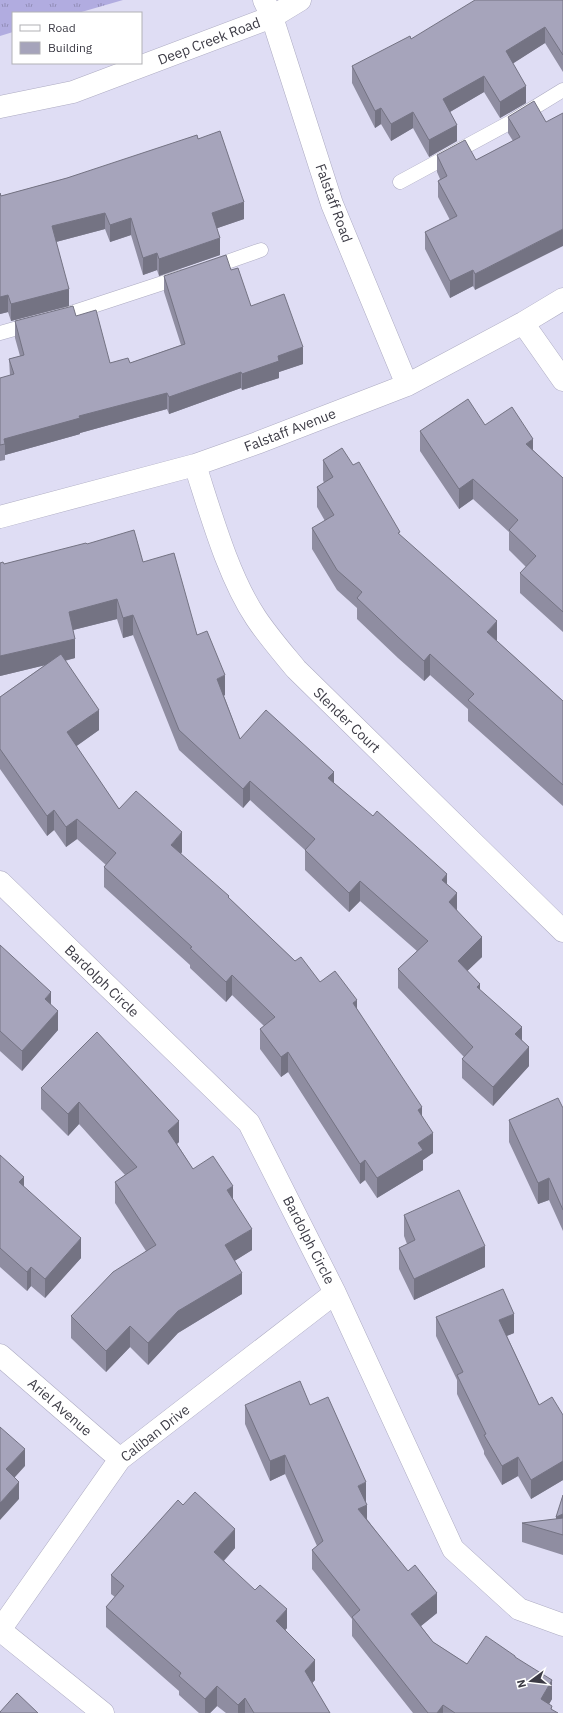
<svg xmlns="http://www.w3.org/2000/svg" width="563" height="1713" viewBox="0 0 563 1713" font-family="'IBM Plex Sans',sans-serif">
<style>
.park{fill:url(#park-tufts)}
.lines{fill:none;stroke-linecap:round;stroke-linejoin:round}
.service-casing{stroke:#adabc2;stroke-width:15}
.minor-casing{stroke:#adabc2;stroke-width:23}
.tertiary-casing{stroke:#adabc2;stroke-width:23}
.service{stroke:#fff;stroke-width:14}
.minor{stroke:#fff;stroke-width:22}
.tertiary{stroke:#fff;stroke-width:22}
.wall{fill:#8f8da1}
.shaded-wall{fill:#747383}
.building{fill:#a6a4bb;stroke:#747383}
.labels{text-anchor:middle;dominant-baseline:central;stroke-width:4;stroke-linejoin:round;paint-order:stroke}
.street-label{font-size:14px;fill:#3c3b45;stroke:#fff}
</style>
<defs>
<pattern id="park-tufts" width="24" height="20" patternUnits="userSpaceOnUse"><rect width="24" height="20" fill="#b1ace0"/><path d="M3 7l-1-3M5 7V3M7 7l1-3M15 17l-1-3M17 17v-4M19 17l1-3" fill="none" stroke="#918db7"/></pattern>
</defs>
<rect width="100%" height="100%" fill="#dfddf4"/>
<path class="park" d="M0 0H123L78 13H13V32L0 36Z"/>
<g class="lines">
<g class="service-casing">
<path id="service" d="M400 182 509 123 563 90
M210 268 261 250
M56 318 181 277
M0 333 32 324"/>
</g>
<g class="minor-casing">
<path id="minor" d="M264 0 272 17 332 204 407 385
M523 323 563 380
M195 465C211 514 228 576 256 618 268 636 282 652 296 669L563 931
M0 517 195 465 257 443 407 385 523 323 563 299
M0 882 249 1123 335 1293 453 1549 519 1609 563 1625
M0 1355 120 1459
M0 1630 120 1459 335 1293
M0 1630 103 1713"/>
</g>
<g class="tertiary-casing">
<path id="tertiary" d="M0 107 73 92 272 17 300 0"/>
</g>
<use href="#service" class="service"/>
<use href="#minor" class="minor"/>
<use href="#tertiary" class="tertiary"/>
</g>
<path class="wall" d="M563 0V72L545 43 513 63 526 103 500 118 484 92 450 112 457 141 429 157 413 128 391 141 381 124 375 128 352 83V66L411 39Z
M508 117 546 122 475 290 473 286 450 298 425 249V232L450 220 438 197V181L440 179 437 172V155L476 160 513 141 508 133Z
M198 139 244 219 217 228 220 255 159 276 157 270 143 275 131 235 110 242 105 229 56 242 69 306 11 321 8 312 0 314V193L1 196 67 178Z
M231 270 251 306 303 364 279 372V378L242 390 241 388 169 414 167 409 80 433V434L73 436 5 455V460L0 461V378L10 376 9 359 20 356 15 338V321L76 316 110 363H130L181 345 164 292V276Z
M485 425 533 450 563 478V632L520 593V573L526 567 509 550V532L473 499 459 509 420 451V431Z
M323 460 353 465 400 535 497 641 563 701V806L468 721V709L430 675 424 681 398 658 357 619V608L337 590 312 549V528L325 521 317 507V487L324 483 323 480Z
M87 544 143 562 197 635 225 695 224 696 240 739 334 783 447 884 457 910 482 957 467 971 480 990 522 1040 529 1066 493 1106 462 1078V1059L464 1057 398 988V969L417 951 360 901 349 912 305 870V850L250 800 243 808 179 750 133 635 123 638 117 619 73 630 75 658 65 661 99 730 76 746 119 809 182 852 181 854 229 898 295 961 320 982 357 1009 422 1116 433 1153 423 1160V1170L377 1198 365 1180 360 1184 288 1072 281 1077 260 1049V1029L264 1026 232 995 226 1002 190 968V965L104 887V867L106 865 77 839 66 847 54 830 47 836 0 769V697L45 665 0 676V563L4 564Z
M0 945 51 1005 58 1030 22 1071 0 1051Z
M97 1032 179 1142 177 1144 193 1169 233 1199 252 1250 234 1261 242 1294 178 1333 148 1365 130 1347 106 1372 71 1338V1316L146 1251 115 1203V1182L125 1175 79 1124 68 1136 41 1109V1088Z
M563 1108V1231L549 1200 538 1204 509 1142V1120Z
M0 1155 24 1187 81 1258 45 1298 31 1286 27 1291 0 1267Z
M404 1215 485 1267 414 1300 399 1269V1248L407 1244 404 1236Z
M436 1317 514 1333 507 1336 539 1405 563 1415V1480L531 1499 518 1476 502 1485 484 1454V1451L457 1394V1380L436 1336Z
M245 1405H310L366 1502H365L367 1519 437 1613 421 1626 433 1642 467 1664 515 1658 552 1699 549 1704 552 1710 558 1713H413L352 1636V1619L312 1569V1550L317 1546 285 1474 270 1481 245 1424Z
M563 1495V1555L522 1542V1523L556 1519Z
M183 1505 235 1548 224 1561 287 1628 285 1630 315 1680 312 1683 330 1713H226L217 1706 210 1713H199L179 1695V1691L106 1627V1607L115 1597 111 1594V1575Z"/>
<path class="shaded-wall" d="M545 27V43L506 68V51Z
M484 76V92L443 116V99Z
M526 86V103L500 118V102Z
M381 108V124L375 128V111Z
M413 112V128L391 141V124Z
M457 125V141L429 157V140Z
M244 202V219L212 230V213Z
M105 213V229L52 243V226Z
M131 218V235L110 242V225Z
M563 229V246L475 290V274Z
M220 238V255L159 276V259Z
M157 253V270L143 275V258Z
M473 270V286L450 298V281Z
M69 289V306L11 321V304Z
M8 295V312L0 314V297Z
M303 347V364L279 372V378L242 390V374L278 356Z
M241 372V388L169 414V397Z
M167 393V409L80 433V434L73 436 5 455V444L4 439 79 416Z
M533 439V459L526 444Z
M473 479V499L459 509V489Z
M117 599V619L69 631V612Z
M133 615V635L123 638V618Z
M497 621V642L487 632Z
M75 639V658L0 676V656Z
M430 654V675L424 681V661Z
M225 675V695L217 698V679Z
M99 710V730L67 753V732Z
M334 772V791L328 778Z
M250 781V800L243 808V789Z
M54 810V830L47 836V816Z
M77 819V839L66 847V827Z
M182 832V852L171 865V845Z
M447 874V894L442 880Z
M360 881V901L349 912V893Z
M457 893V913L449 902Z
M482 937V957L458 980V961Z
M232 975V995L226 1002V982Z
M480 984V1004L477 987Z
M51 992V1011L45 999Z
M357 1000V1020L353 1003Z
M58 1011V1030L22 1071V1051Z
M522 1027V1047L515 1034Z
M529 1047V1066L493 1106V1087Z
M288 1052V1072L281 1077V1057Z
M79 1102V1124L68 1136V1114Z
M422 1107V1127L418 1110Z
M179 1121V1142L168 1152V1131Z
M433 1133V1153L423 1160V1170L377 1198V1178L418 1143Z
M365 1160V1180L360 1184V1164Z
M24 1177V1196L19 1182Z
M549 1178V1200L538 1204V1183Z
M233 1186V1207L227 1190Z
M252 1229V1250L225 1267V1245Z
M81 1238V1258L45 1298V1279Z
M485 1246V1267L414 1300V1279Z
M31 1267V1286L27 1291V1272Z
M242 1273V1294L178 1333 148 1365V1343L178 1311Z
M514 1314V1333L499 1339V1320Z
M130 1326V1347L106 1372V1351Z
M25 1449V1466L6 1487V1469Z
M285 1455V1474L270 1481V1461Z
M518 1457V1476L502 1485V1466Z
M563 1461V1480L531 1499V1480Z
M19 1482V1499L0 1520V1503Z
M366 1482V1502L358 1505V1486Z
M367 1505V1524L358 1509Z
M563 1514V1529L556 1532V1517Z
M235 1529V1548L214 1571V1552Z
M437 1593V1613L411 1634V1614Z
M287 1609V1628L276 1641V1621Z
M315 1660V1680L305 1691V1671Z
M552 1680V1699L544 1713 541 1699Z
M217 1686V1706L210 1713H205V1699Z
M245 1698V1713H238V1705Z
M443 1705V1713H437Z"/>
<path class="building" d="M475 0H563V55L545 27 506 51 526 86 500 102 484 76 443 99 457 125 429 140 413 112 391 124 381 108 375 111 352 66 410 36 411 39Z
M534 101 546 122 563 113V229L475 274 473 270 450 281 425 232 457 216 438 181 447 176 437 155 465 140 476 160 520 137 508 117Z
M220 131 244 202 212 213 220 238 159 259 157 253 143 258 131 218 110 225 105 213 52 226 69 289 11 304 8 295 0 297V193L1 196 67 178 197 135 198 139Z
M226 255 231 270 238 268 251 306 284 294 303 347 278 356 279 361 242 374 241 372 169 397 167 393 79 416 80 418 73 420 4 439 5 444 0 445V378L14 374 9 359 24 355 15 321 73 306 76 316 96 310 110 363 128 358 130 363 185 344 164 276Z
M468 399 485 425 512 407 533 439 526 444 563 478V612L520 573 536 556 509 530 518 520 473 479 459 489 420 431Z
M342 448 353 465 359 462 400 532 398 533 497 621 487 632 563 701V785L468 700 474 694 430 654 424 661 398 637 357 598 362 592 337 570 312 528 334 515 317 487 333 477 323 460Z
M134 530 143 562 174 553 197 635 207 631 225 675 217 679 240 739 266 710 334 772 328 778 373 816 377 811 447 874 442 880 457 893 449 902 482 937 458 961 480 984 477 987 522 1027 515 1034 529 1047 493 1087 462 1059 473 1047 398 969 428 941 360 881 349 893 305 850 315 839 250 781 243 789 179 730 133 615 123 618 117 599 69 612 75 639 0 656V563L3 562 4 564 86 543 87 544Z
M61 654 99 710 67 732 119 809 136 791 182 832 171 845 229 896 228 897 295 961 301 957 320 982 335 971 357 1000 353 1003 422 1107 418 1110 433 1133 418 1143 423 1150 377 1178 365 1160 360 1164 288 1052 281 1057 260 1029 275 1017 232 975 226 982 190 948 192 947 104 867 116 853 77 819 66 827 54 810 47 816 0 749V697Z
M0 945 51 992 45 999 58 1011 22 1051 0 1031Z
M97 1032 179 1121 168 1131 193 1169 213 1156 233 1186 227 1190 252 1229 225 1245 242 1273 178 1311 148 1343 130 1326 106 1351 71 1316 113 1272 156 1245 115 1182 137 1167 79 1102 68 1114 41 1088Z
M558 1098 563 1108V1210L549 1178 538 1183 509 1120Z
M0 1155 24 1177 19 1182 81 1238 45 1279 31 1267 27 1272 0 1248Z
M459 1190 485 1246 414 1279 399 1248 415 1240 404 1215Z
M503 1289 514 1314 499 1320 539 1405 552 1397 563 1415V1461L531 1480 518 1457 502 1466 484 1435 486 1434 457 1375 463 1372 436 1317Z
M300 1381 310 1405 328 1397 366 1482 358 1486 367 1505 358 1509 408 1571 415 1565 437 1593 411 1614 433 1642 467 1664 486 1636 515 1656V1657L552 1680 541 1699 552 1706 551 1709 558 1713H455L443 1705 437 1713H428L352 1617 360 1610 312 1550 323 1541 285 1455 270 1461 245 1405Z
M0 1427 25 1449 6 1469 19 1482 0 1503Z
M195 1492 235 1529 214 1552 255 1590 260 1585 287 1609 276 1621 315 1660 305 1671 330 1713H254L245 1698 238 1705 217 1686 205 1699 179 1676 181 1673 106 1607 124 1586 111 1575 178 1500 183 1505Z
M563 1495V1514L556 1517Z
M563 1518V1535L522 1523Z
M17 1693 38 1713H0V1712Z"/>
<g class="labels">
<g class="street-label">
<text transform="translate(209 41) rotate(-21)">Deep Creek Road</text>
<text transform="translate(334 203) rotate(70)">Falstaff Road</text>
<text transform="translate(290 430) rotate(-21)">Falstaff Avenue</text>
<text transform="translate(347 720) rotate(44)">Slender Court</text>
<text transform="translate(102 981) rotate(44)">Bardolph Circle</text>
<text transform="translate(309 1240) rotate(63)">Bardolph Circle</text>
<text transform="translate(60 1407) rotate(41)">Ariel Avenue</text>
<text transform="translate(155 1433) rotate(-38)">Caliban Drive</text>
</g>
</g>
<rect x="12" y="12" width="130" height="52" fill="#ffffff" stroke="#b1b1b5"/>
<rect x="20" y="25" width="20" height="6" fill="#ffffff" stroke="#b1b1b5"/>
<text x="48" y="32" font-size="12" fill="#3c3b45">Road</text>
<rect x="20" y="42" width="20" height="12" fill="#a6a4bb" stroke="#b1b1b5"/>
<text x="48" y="52" font-size="12" fill="#3c3b45">Building</text>
<g transform="translate(531 1681) rotate(255)" stroke="#ffffff" stroke-width="3" paint-order="stroke">
<path d="M0-3L7 15L0 10L-7 15Z" fill="#3c3b45"/>
<text y="-6" font-size="11" font-weight="bold" text-anchor="middle" fill="#3c3b45">N</text>
</g>
</svg>
